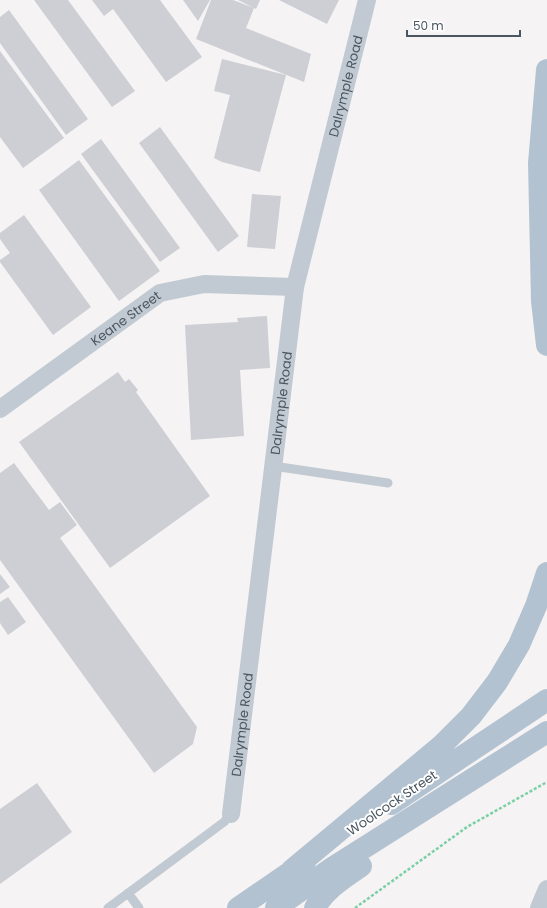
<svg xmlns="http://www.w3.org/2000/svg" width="547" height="908" viewBox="0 0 547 908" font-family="Poppins,sans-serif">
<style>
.building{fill:#cdcfd5}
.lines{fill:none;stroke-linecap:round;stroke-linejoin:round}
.path{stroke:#7ad0a6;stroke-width:2.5;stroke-dasharray:3 2;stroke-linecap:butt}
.service{stroke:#c1cad2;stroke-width:9}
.minor{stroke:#c1cad2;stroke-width:18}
.primary{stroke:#b3c2d1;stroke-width:22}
.labels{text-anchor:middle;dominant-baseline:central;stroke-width:4;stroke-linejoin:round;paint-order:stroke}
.street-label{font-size:13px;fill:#4a5661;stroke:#fff}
</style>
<rect width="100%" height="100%" fill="#f5f3f3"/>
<path class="building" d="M34 0H68L135 91 112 107Z
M92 0H160L202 57 166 82 113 9 104 16Z
M183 0H210L198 21Z
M211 0H233L254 8 246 28 311 54 304 82 196 39Z
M238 0H260L256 9Z
M279 0H339L327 24Z
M9 10 88 119 66 135 0 43V17Z
M0 51 64 138 23 168 0 137Z
M222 59 286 75 260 172 222 162 214 158 230 95 214 91Z
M160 127 239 236 218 252 139 143Z
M101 139 180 248 160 262 81 154Z
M79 160 160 271 119 301 39 190Z
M252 194 281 196 275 249 247 247Z
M24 215 91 307 53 335 0 262V260L10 253 0 239V233Z
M267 316 270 368 240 370 244 436 191 440 185 325 238 322 237 318Z
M118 372 125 382 129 379 138 390 136 392 210 496 110 568 19 442Z
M14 463 49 510 60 502 77 525 60 538 197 727 193 744 154 773 0 560V473Z
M0 574 10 587 0 594Z
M8 597 26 622 8 635 0 623V602Z
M37 783 72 832 0 884V809Z"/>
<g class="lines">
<path class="path" d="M355 908 467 827 547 782"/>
<path class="service" d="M273 466 388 483
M128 893 139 908
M108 908 224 822 231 814"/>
<g class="minor">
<path id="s1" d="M0 409 160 293 204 284 295 287"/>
<path id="s2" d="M231 814 295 287 367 0"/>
<path d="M539 908 547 889"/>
</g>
<path class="primary" d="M547 70 539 163 542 301 547 345
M391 804 547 700
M292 870 441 746 471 716 497 682 519 645 536 606 547 573
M238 908 305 862
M276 908 332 868 547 732
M315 908C325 889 344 878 361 866"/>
</g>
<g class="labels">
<g class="street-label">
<text stroke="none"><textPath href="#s2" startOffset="738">Dalrymple Road</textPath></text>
<text stroke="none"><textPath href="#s1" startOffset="155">Keane Street</textPath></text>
<text stroke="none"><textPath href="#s2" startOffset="414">Dalrymple Road</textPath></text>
<text stroke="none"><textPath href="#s2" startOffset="90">Dalrymple Road</textPath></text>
<text transform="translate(392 803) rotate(-34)">Woolcock Street</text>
</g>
</g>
<path d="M407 30v6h113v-6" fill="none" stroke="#4a5661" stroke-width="2"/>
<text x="413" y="30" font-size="12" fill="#4a5661" stroke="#ffffff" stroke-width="3" paint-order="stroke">50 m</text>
</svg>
